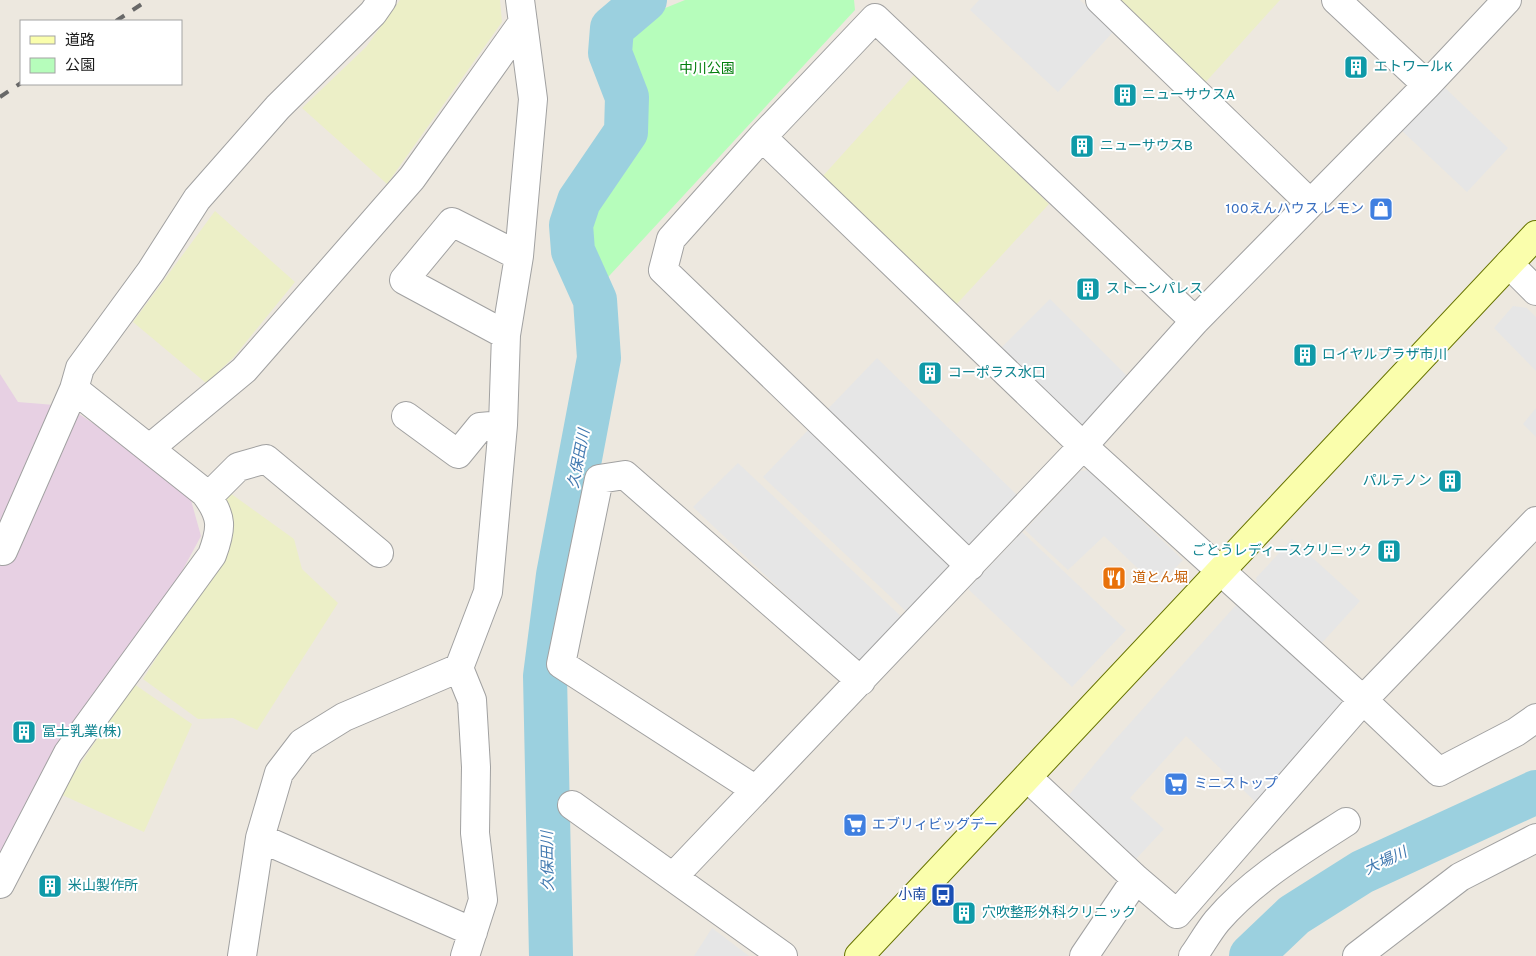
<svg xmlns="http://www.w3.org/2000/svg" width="1536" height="956" viewBox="0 0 1536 956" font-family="Overpass,'Noto Sans JP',sans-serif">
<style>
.industrial{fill:#e7d0e3}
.farmland{fill:#ecefc7}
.park{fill:#b6fdbb}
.parking{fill:#e6e6e6}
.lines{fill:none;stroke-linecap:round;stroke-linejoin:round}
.river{stroke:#9bd0df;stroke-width:44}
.street-casing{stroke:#a1a1a1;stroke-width:30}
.secondary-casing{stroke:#677300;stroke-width:30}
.street{stroke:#fff;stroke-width:28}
.secondary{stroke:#fafeac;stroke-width:28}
.rail{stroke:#686868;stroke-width:4;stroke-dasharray:10 10;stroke-linecap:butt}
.labels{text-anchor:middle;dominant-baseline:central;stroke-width:4;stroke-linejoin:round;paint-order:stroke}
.culture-label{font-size:14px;fill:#0d838f;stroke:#fff;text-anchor:start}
.park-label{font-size:14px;fill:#037e0d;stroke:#fff}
.shop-label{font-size:14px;fill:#366cbe;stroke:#fff;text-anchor:start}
.food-label{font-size:14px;fill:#c56008;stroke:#fff;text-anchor:start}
.transit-label{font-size:14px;fill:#164399;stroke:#fff;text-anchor:end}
.water-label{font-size:15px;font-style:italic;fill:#4179b0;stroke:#fff}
</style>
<rect width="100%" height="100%" fill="#ede8df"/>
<path class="industrial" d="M0 374 18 402 67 406 187 486 201 536 159 614 0 874Z"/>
<path class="farmland" d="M400 0H500L502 22 387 184 302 108 366 47Z
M1116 0H1280L1203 85Z
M915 74 1049 204 954 307 822 177Z
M215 211 295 282 233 358 206 383 133 322Z
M230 493 294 539 302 569 338 603 257 730 233 718 198 719 143 679 233 536 224 502Z
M134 684 192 724 144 832 60 794Z"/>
<path class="park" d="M685 0H854L855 10 598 288 582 247 588 212 618 174 639 122 641 91 622 49 628 31 648 15Z"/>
<path class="parking" d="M979 0H1080L1113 32 1058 92 970 10Z
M1442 85 1508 148 1467 192 1400 129Z
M1050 299 1130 379 1080 429 1000 349Z
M1513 306 1527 308 1536 317V371L1494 328Z
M877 358 1019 497 967 552 824 413Z
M1536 408V437L1523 424Z
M810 428 956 565 910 615 763 477Z
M738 463 905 620 860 665 693 507Z
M1088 470 1183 560 1157 587 1104 536 1068 570 1025 530 1080 471Z
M1022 532 1126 630 1072 687 968 589Z
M1292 539 1360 601 1319 646 1258 589 1256 578Z
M1237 604 1352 705 1260 806 1186 736 1130 798 1164 829 1136 859 1069 795 1113 742Z
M712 928 749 956H694Z"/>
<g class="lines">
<path class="river" d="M551 956 545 676 558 575 599 358 595 300 573 251 571 225 579 201 626 132 627 97 610 53 612 28 645 0
M1251 956 1294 915 1362 872 1536 792"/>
<g class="street-casing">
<path id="street" d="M1100 0 1309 202
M1336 0 1427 85
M762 137 1083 446 1363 700 1439 772 1516 732 1536 718
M1509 264 1536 291
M506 335 404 280 452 222 519 256
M406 416 458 454 480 427 503 425
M150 448 244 370 412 178 523 22
M208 497 238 467 266 459 379 553
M3 551 74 389 80 368 151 271 197 199 278 107 373 13 382 0
M970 566 663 270 671 239 762 137 875 18 1195 321
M1028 778 1136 879 1177 914 1363 700 1536 521
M756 790 561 664 599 479 625 475 861 681
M572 805 783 956
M260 838 473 932
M673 877 1083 446 1195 321 1427 85 1507 0
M0 884 68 753 212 555C222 528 223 517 205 493L74 389
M242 956 260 838 279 773 302 743 344 717 459 668
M465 956 483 900 475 833 476 767 472 700 459 668 488 592 503 425 506 335 519 256 533 99 520 0
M1084 956 1136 879
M1193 956C1201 945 1208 932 1217 921 1252 880 1301 851 1346 822
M1357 956 1460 877 1536 838"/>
</g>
<g class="secondary-casing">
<path id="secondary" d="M859 956 1536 235"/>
</g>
<use href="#street" class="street"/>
<use href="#secondary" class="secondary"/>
<path class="rail" d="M116 21 148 0
M0 97 21 83"/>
</g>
<defs>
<g id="building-square" transform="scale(1.25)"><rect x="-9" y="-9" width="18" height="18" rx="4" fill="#0f9aa8" stroke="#fff"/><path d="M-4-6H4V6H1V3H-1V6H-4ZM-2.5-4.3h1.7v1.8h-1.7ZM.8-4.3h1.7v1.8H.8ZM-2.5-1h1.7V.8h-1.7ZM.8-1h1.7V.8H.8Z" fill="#fff"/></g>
<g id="shop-square" transform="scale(1.25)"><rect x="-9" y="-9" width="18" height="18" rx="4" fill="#3f7fe0" stroke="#fff"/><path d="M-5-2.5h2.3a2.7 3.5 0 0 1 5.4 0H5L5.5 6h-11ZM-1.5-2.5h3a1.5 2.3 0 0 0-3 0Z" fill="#fff"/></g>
<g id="restaurant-square" transform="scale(1.25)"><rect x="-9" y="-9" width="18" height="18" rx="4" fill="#e8710a" stroke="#fff"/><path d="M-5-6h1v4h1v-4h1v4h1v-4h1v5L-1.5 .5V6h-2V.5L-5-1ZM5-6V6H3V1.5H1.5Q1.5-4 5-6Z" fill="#fff"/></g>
<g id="supermarket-square" transform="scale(1.25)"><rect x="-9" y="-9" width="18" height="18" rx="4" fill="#3f7fe0" stroke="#fff"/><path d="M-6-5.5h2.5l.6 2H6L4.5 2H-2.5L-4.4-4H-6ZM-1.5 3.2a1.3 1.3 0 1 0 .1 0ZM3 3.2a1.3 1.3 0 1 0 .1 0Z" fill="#fff"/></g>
<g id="bus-square" transform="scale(1.25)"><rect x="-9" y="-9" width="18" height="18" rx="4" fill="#1a4fb4" stroke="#fff"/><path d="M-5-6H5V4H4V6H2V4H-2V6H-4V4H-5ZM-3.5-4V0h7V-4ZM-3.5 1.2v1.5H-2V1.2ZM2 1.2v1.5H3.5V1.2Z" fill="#fff"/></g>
</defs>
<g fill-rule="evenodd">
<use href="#building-square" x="1356" y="67"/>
<use href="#building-square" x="1125" y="95"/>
<use href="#building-square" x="1082" y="146"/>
<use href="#shop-square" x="1381" y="209"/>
<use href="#building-square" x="1088" y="289"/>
<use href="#building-square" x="1305" y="355"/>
<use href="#building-square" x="930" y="373"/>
<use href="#building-square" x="1450" y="481"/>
<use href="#building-square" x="1389" y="551"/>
<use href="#restaurant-square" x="1114" y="578"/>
<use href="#building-square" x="24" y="732"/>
<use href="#supermarket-square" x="1176" y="784"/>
<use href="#supermarket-square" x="855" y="825"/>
<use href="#building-square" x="50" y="886"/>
<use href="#bus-square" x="943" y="895"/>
<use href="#building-square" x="964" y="913"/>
</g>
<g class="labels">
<g class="culture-label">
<text x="1374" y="67">エトワールK</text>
<text x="1142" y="95">ニューサウスA</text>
<text x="1100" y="146">ニューサウスB</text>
<text x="1106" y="289">ストーンパレス</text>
<text x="1322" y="355">ロイヤルプラザ市川</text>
<text x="948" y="373">コーポラス水口</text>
<text x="1432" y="481" text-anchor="end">パルテノン</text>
<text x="1372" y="551" text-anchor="end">ごとうレディースクリニック</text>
<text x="42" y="732">冨士乳業(株)</text>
<text x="68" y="886">米山製作所</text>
<text x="982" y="913">穴吹整形外科クリニック</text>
</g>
<g class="park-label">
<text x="707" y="69">中川公園</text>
</g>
<g class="shop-label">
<text x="1364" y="209" text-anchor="end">100えんハウス レモン</text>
<text x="1194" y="784">ミニストップ</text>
<text x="872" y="825">エブリィビッグデー</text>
</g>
<g class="food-label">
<text x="1132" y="578">道とん堀</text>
</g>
<g class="transit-label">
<text x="926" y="895">小南</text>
</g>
<g class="water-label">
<text transform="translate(580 459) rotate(-79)">久保田川</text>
<text transform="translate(549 861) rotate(-91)">久保田川</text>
<text transform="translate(1386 862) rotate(-25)">大場川</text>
</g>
</g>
<rect x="20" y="20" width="162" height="65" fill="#ffffff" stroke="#a3a3a3"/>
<rect x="30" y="36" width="25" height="8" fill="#fafeac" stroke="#a3a3a3"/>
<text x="65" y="45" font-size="15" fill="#1a1a1a">道路</text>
<rect x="30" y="58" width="25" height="15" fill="#b6fdbb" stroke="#a3a3a3"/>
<text x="65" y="70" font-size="15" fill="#1a1a1a">公園</text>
</svg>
